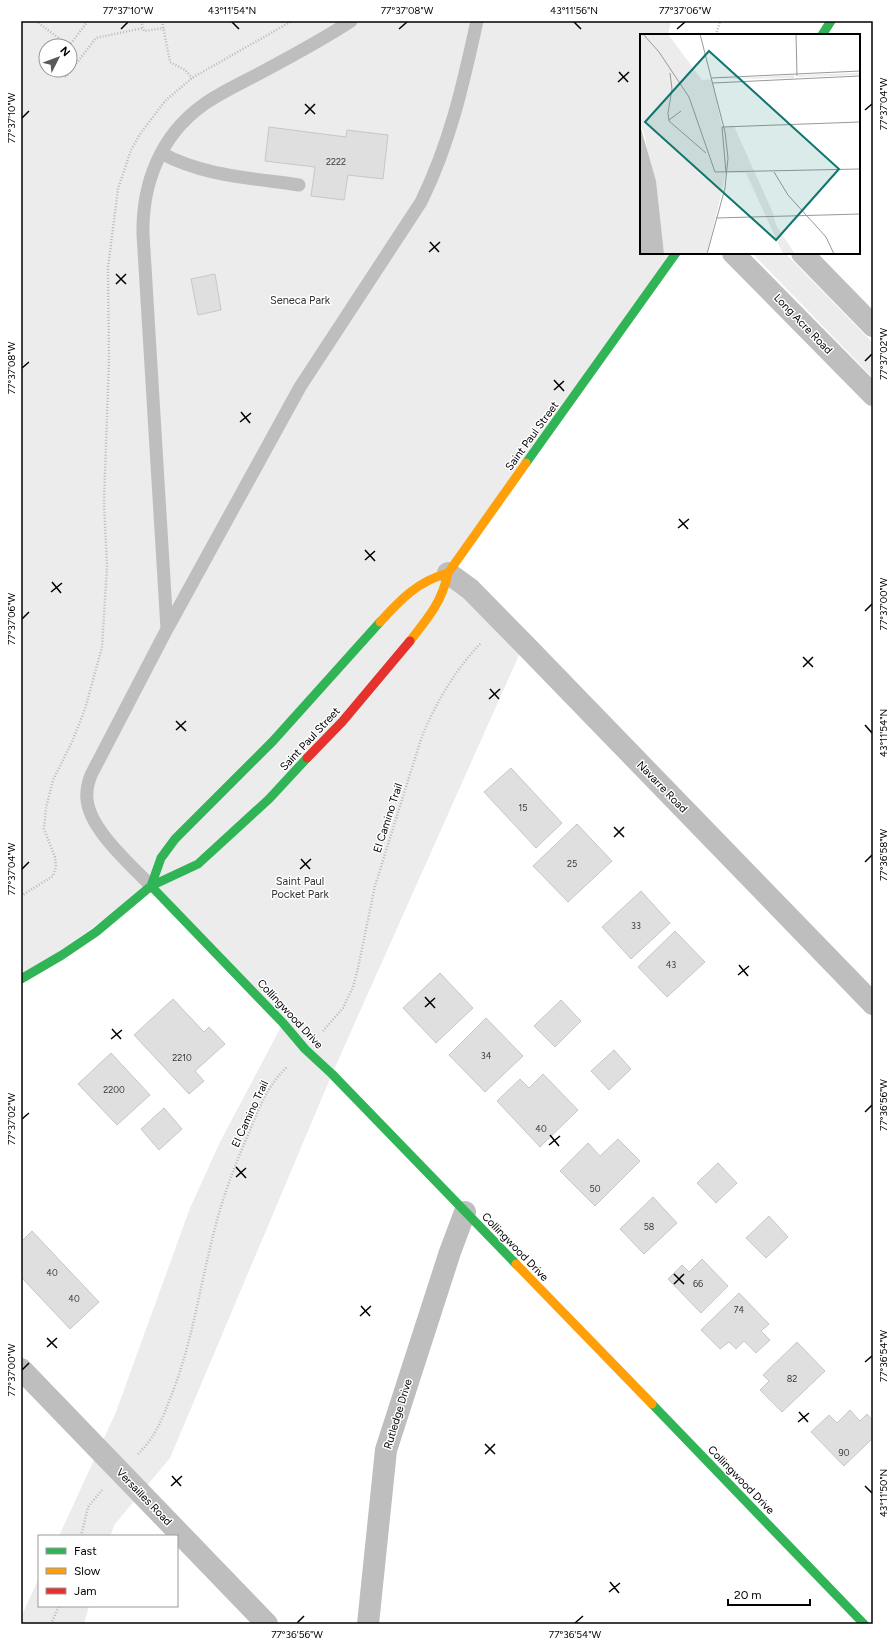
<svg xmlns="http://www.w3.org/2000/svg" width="894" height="1645" viewBox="0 0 894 1645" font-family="Figtree,sans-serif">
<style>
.green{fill:#ececec;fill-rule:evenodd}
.building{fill:#dfdfdf;stroke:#c7c7c7}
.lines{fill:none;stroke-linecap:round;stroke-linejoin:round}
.path{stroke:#b9b9b9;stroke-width:2.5;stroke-dasharray:1 2;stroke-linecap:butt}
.lane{stroke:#bebebe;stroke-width:13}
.street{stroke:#bebebe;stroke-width:22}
.fast{stroke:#30b455;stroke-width:9}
.slow{stroke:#ff9f0a;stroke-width:9}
.jam{stroke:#e5322d;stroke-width:9}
.ticks{fill:none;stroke:#000;stroke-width:1.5}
.labels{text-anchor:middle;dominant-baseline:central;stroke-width:3;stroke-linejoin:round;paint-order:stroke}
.number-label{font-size:9px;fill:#383838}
.park-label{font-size:11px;fill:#333;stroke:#fff}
.street-label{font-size:11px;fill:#000;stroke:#fff}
.inset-road{fill:none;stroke:#999;stroke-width:1}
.view{fill:#0f766e;fill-opacity:0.15;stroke:#0f766e;stroke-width:2}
.inset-edge{fill:none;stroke:#000;stroke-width:2}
.neatline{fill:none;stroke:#000;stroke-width:1.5}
.ticks-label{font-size:10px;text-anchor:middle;fill:#000}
</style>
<rect width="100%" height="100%" fill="#fff"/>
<path class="green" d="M21 21H671L668 35H641V253H676L448 572 524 644 332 1074 170 1458 115 1524 110 1536H59L116 1412 190 1208 221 1140 283 1023 151 886 21 979ZM46 46H70V70H46Z
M752 253H785L873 343V378Z
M39 1578V1606H89L84 1624H21V1617Z"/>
<path class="building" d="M269 127 346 137 347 130 388 135 383 179 348 175 344 200 311 196 315 167 265 161Z
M215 274 221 310 198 315 191 279Z
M511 768 562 823 536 848 484 792Z
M577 824 612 861 568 902 533 866Z
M641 891 670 923 631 959 602 927Z
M675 931 705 962 667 997 638 967Z
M440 973 473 1008 436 1043 403 1008Z
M173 999 204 1032 209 1027 225 1044 195 1071 204 1081 189 1094 134 1035Z
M561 1000 581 1021 555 1047 534 1026Z
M486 1018 523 1056 485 1092 449 1055Z
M614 1050 631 1069 609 1090 591 1071Z
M111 1053 150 1095 117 1125 78 1084Z
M543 1074 578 1110 540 1147 497 1101 520 1079 529 1088Z
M164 1108 182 1129 159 1150 141 1129Z
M618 1139 640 1161 595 1206 560 1171 588 1143 600 1156Z
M718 1163 737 1183 716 1203 697 1183Z
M653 1197 677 1223 644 1254 620 1229Z
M769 1216 788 1237 766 1258 746 1238Z
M32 1231 99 1302 70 1329 21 1277V1242Z
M702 1259 728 1286 701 1313 668 1279 682 1265 689 1272Z
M739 1293 769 1324 761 1331 770 1340 756 1353 744 1341 736 1349 729 1342 720 1349 701 1330Z
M797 1342 825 1371 782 1412 760 1390 769 1381 763 1375Z
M850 1410 860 1421 867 1414 873 1421V1438L844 1466 811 1432 829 1415 837 1423Z"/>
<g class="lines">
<path class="path" d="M36 21 69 46
M141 21 144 31 164 28
M162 21 170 62 185 70 192 78
M716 35 720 21
M69 46 88 21
M55 70 66 77 96 38 143 28
M21 896 53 876 56 867 55 857 44 829 46 808 53 780 72 742 85 709 102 647 107 567 104 502 109 360 108 267 118 189 131 150 140 134 165 101 192 78 292 21
M323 1031 343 1008 353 987 358 968 375 886 422 736C437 701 455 670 481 643
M138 1454C157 1436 164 1414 173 1391 193 1339 200 1285 214 1232 222 1199 234 1167 248 1135 258 1110 267 1086 287 1067
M81 1536 88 1507 102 1490
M51 1624 59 1606"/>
<path class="lane" d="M161 153C203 176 252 178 299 185
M167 629 143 234C142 183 161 135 203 105 221 92 242 83 262 72 292 56 322 40 351 21
M151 886C131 865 89 829 87 799 86 791 88 783 91 775L167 629 300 387 421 202C450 143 463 85 477 21"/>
<path class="street" d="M733 253 873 395
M802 253 873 326
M448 573 470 589 524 644 873 1004
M21 1369 267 1624
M368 1624 386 1450 450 1252 465 1212"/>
<path class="fast" d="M822 35 831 21
M526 463 676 253
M151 886 283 1023 305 1049 332 1074 516 1264
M151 886 161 858 175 839 273 741 380 622
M21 979 62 955 96 932 151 886 198 864 269 799 307 758
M652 1404 864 1624"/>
<path class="slow" d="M380 622C400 600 418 581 448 573
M410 641C428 618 442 602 448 573L526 463
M516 1264 652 1404"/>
<path class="jam" d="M307 758 342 722 410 641"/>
</g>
<path class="ticks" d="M232 22 239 29M574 22 581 29M121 29 128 22M399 29 407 22M677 29 685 22M619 72 628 82M618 82 629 72M305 104 315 114M865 110 872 104M305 114 315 104M22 118 29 111M430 242 439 252M429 252 440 242M116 274 126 284M116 284 126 274M865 361 872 354M22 368 29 362M554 380 564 391M554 390 564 381M241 412 250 423M240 422 251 413M679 519 688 529M678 528 689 519M365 550 375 561M365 560 375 551M52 582 61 593M51 592 62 583M865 611 872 604M22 619 29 612M803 657 813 667M803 667 813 657M490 689 499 699M489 699 500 689M176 721 186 731M865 725 872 733M176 730 186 721M614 827 624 837M614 837 624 827M301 859 310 869M865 862 872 855M22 869 29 862M300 869 311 859M739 965 748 976M738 975 749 966M425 997 435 1008M425 1007 435 998M112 1029 121 1039M111 1039 122 1030M865 1112 872 1105M22 1119 29 1113M550 1135 559 1146M549 1145 560 1136M236 1167 246 1178M236 1177 246 1168M674 1274 684 1284M674 1284 684 1274M361 1306 370 1316M360 1316 371 1306M47 1338 57 1348M47 1347 57 1338M865 1362 872 1356M22 1370 29 1363M799 1412 808 1422M798 1422 809 1413M485 1444 495 1454M485 1454 495 1444M172 1476 181 1486M171 1486 182 1476M865 1486 872 1493M610 1582 619 1593M609 1592 620 1583M297 1623 304 1616M575 1623 583 1616"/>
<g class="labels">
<g class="number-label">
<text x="336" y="161">2222</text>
<text x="523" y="807">15</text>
<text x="572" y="863">25</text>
<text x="636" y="925">33</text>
<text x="671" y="964">43</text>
<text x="486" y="1055">34</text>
<text x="182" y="1057">2210</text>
<text x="114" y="1089">2200</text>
<text x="541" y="1128">40</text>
<text x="595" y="1188">50</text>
<text x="649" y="1226">58</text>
<text x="52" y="1272">40</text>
<text x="698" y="1283">66</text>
<text x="74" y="1298">40</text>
<text x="739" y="1309">74</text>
<text x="792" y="1378">82</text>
<text x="844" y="1452">90</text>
</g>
<g class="park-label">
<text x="300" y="300">Seneca Park</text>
<text x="300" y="881">Saint Paul<tspan x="300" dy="13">Pocket Park</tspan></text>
</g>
<g class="street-label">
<text transform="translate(803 324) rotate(46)">Long Acre Road</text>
<text transform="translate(532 436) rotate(-54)">Saint Paul Street</text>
<text transform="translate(310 739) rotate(-47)">Saint Paul Street</text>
<text transform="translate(662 787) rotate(46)">Navarre Road</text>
<text transform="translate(388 818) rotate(-72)">El Camino Trail</text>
<text transform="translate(290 1014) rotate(47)">Collingwood Drive</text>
<text transform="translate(250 1114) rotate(-65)">El Camino Trail</text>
<text transform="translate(515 1247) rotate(46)">Collingwood Drive</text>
<text transform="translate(398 1414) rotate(-73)">Rutledge Drive</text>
<text transform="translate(741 1480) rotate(46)">Collingwood Drive</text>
<text transform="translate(144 1497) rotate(46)">Versailles Road</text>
</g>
</g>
<g transform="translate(640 34)">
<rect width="220" height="220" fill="#fff"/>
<path d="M0 0H28L62 46 72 45 82 93 94 92 133 179 136 191 155 220H143L106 139H86L67 220H24L5 102 0 91ZM220 39V41L159 43V41ZM154 41V44L77 45Z" fill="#ececec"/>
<path d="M0 91 16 147 24 220H0Z" fill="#bfbfbf"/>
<path class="inset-road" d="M3 0 19 18 49 63 75 138 220 135M60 0 85 98 88 124 85 154 67 220M156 0 157 42M30 39 32 55 28 79 29 87 66 119M71 44 220 37M73 49 220 42M29 86 41 77M82 93 220 88M82 93 86 139M134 138 148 161 186 203 194 220M76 184 220 180"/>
<path class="view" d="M69 17 199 135 136 206 5 88Z"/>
<rect width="220" height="220" class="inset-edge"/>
</g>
<rect width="894" height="1645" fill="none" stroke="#ffffff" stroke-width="44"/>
<rect x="38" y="1535" width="140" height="72" fill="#ffffff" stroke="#999999"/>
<rect x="46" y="1548" width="20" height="6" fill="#30b455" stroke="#999999"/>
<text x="74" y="1555" font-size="12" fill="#000000">Fast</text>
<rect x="46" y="1568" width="20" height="6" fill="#ff9f0a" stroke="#999999"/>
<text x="74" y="1575" font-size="12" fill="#000000">Slow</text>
<rect x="46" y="1588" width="20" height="6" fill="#e5322d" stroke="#999999"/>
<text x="74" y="1595" font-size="12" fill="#000000">Jam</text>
<g transform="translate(58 58) rotate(48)"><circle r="19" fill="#ffffff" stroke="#999999"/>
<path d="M0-3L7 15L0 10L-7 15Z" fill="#595959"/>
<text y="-6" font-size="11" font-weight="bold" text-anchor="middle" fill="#000000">N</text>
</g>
<path d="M728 1599v6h82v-6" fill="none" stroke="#000000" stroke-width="2"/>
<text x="734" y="1599" font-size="12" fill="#000000" stroke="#ffffff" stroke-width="3" paint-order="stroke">20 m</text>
<rect x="22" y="22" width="850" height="1601" class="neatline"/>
<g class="ticks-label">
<text x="128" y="14">77°37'10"W</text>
<text x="232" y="14">43°11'54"N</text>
<text x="407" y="14">77°37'08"W</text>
<text x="574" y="14">43°11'56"N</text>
<text x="685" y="14">77°37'06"W</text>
<text transform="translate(883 104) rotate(-90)" y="4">77°37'04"W</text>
<text transform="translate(11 118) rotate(-90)" y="4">77°37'10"W</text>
<text transform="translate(883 354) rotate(-90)" y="4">77°37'02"W</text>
<text transform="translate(11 368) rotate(-90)" y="4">77°37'08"W</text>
<text transform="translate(883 604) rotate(-90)" y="4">77°37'00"W</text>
<text transform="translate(11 619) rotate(-90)" y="4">77°37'06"W</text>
<text transform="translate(883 733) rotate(-90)" y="4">43°11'54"N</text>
<text transform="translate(883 855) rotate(-90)" y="4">77°36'58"W</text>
<text transform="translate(11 869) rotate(-90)" y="4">77°37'04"W</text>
<text transform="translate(883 1105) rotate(-90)" y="4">77°36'56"W</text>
<text transform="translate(11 1119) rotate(-90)" y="4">77°37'02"W</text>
<text transform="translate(883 1356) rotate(-90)" y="4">77°36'54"W</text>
<text transform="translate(11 1370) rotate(-90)" y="4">77°37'00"W</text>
<text transform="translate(883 1493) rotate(-90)" y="4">43°11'50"N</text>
<text x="297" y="1638">77°36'56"W</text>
<text x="575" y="1638">77°36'54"W</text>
</g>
</svg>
